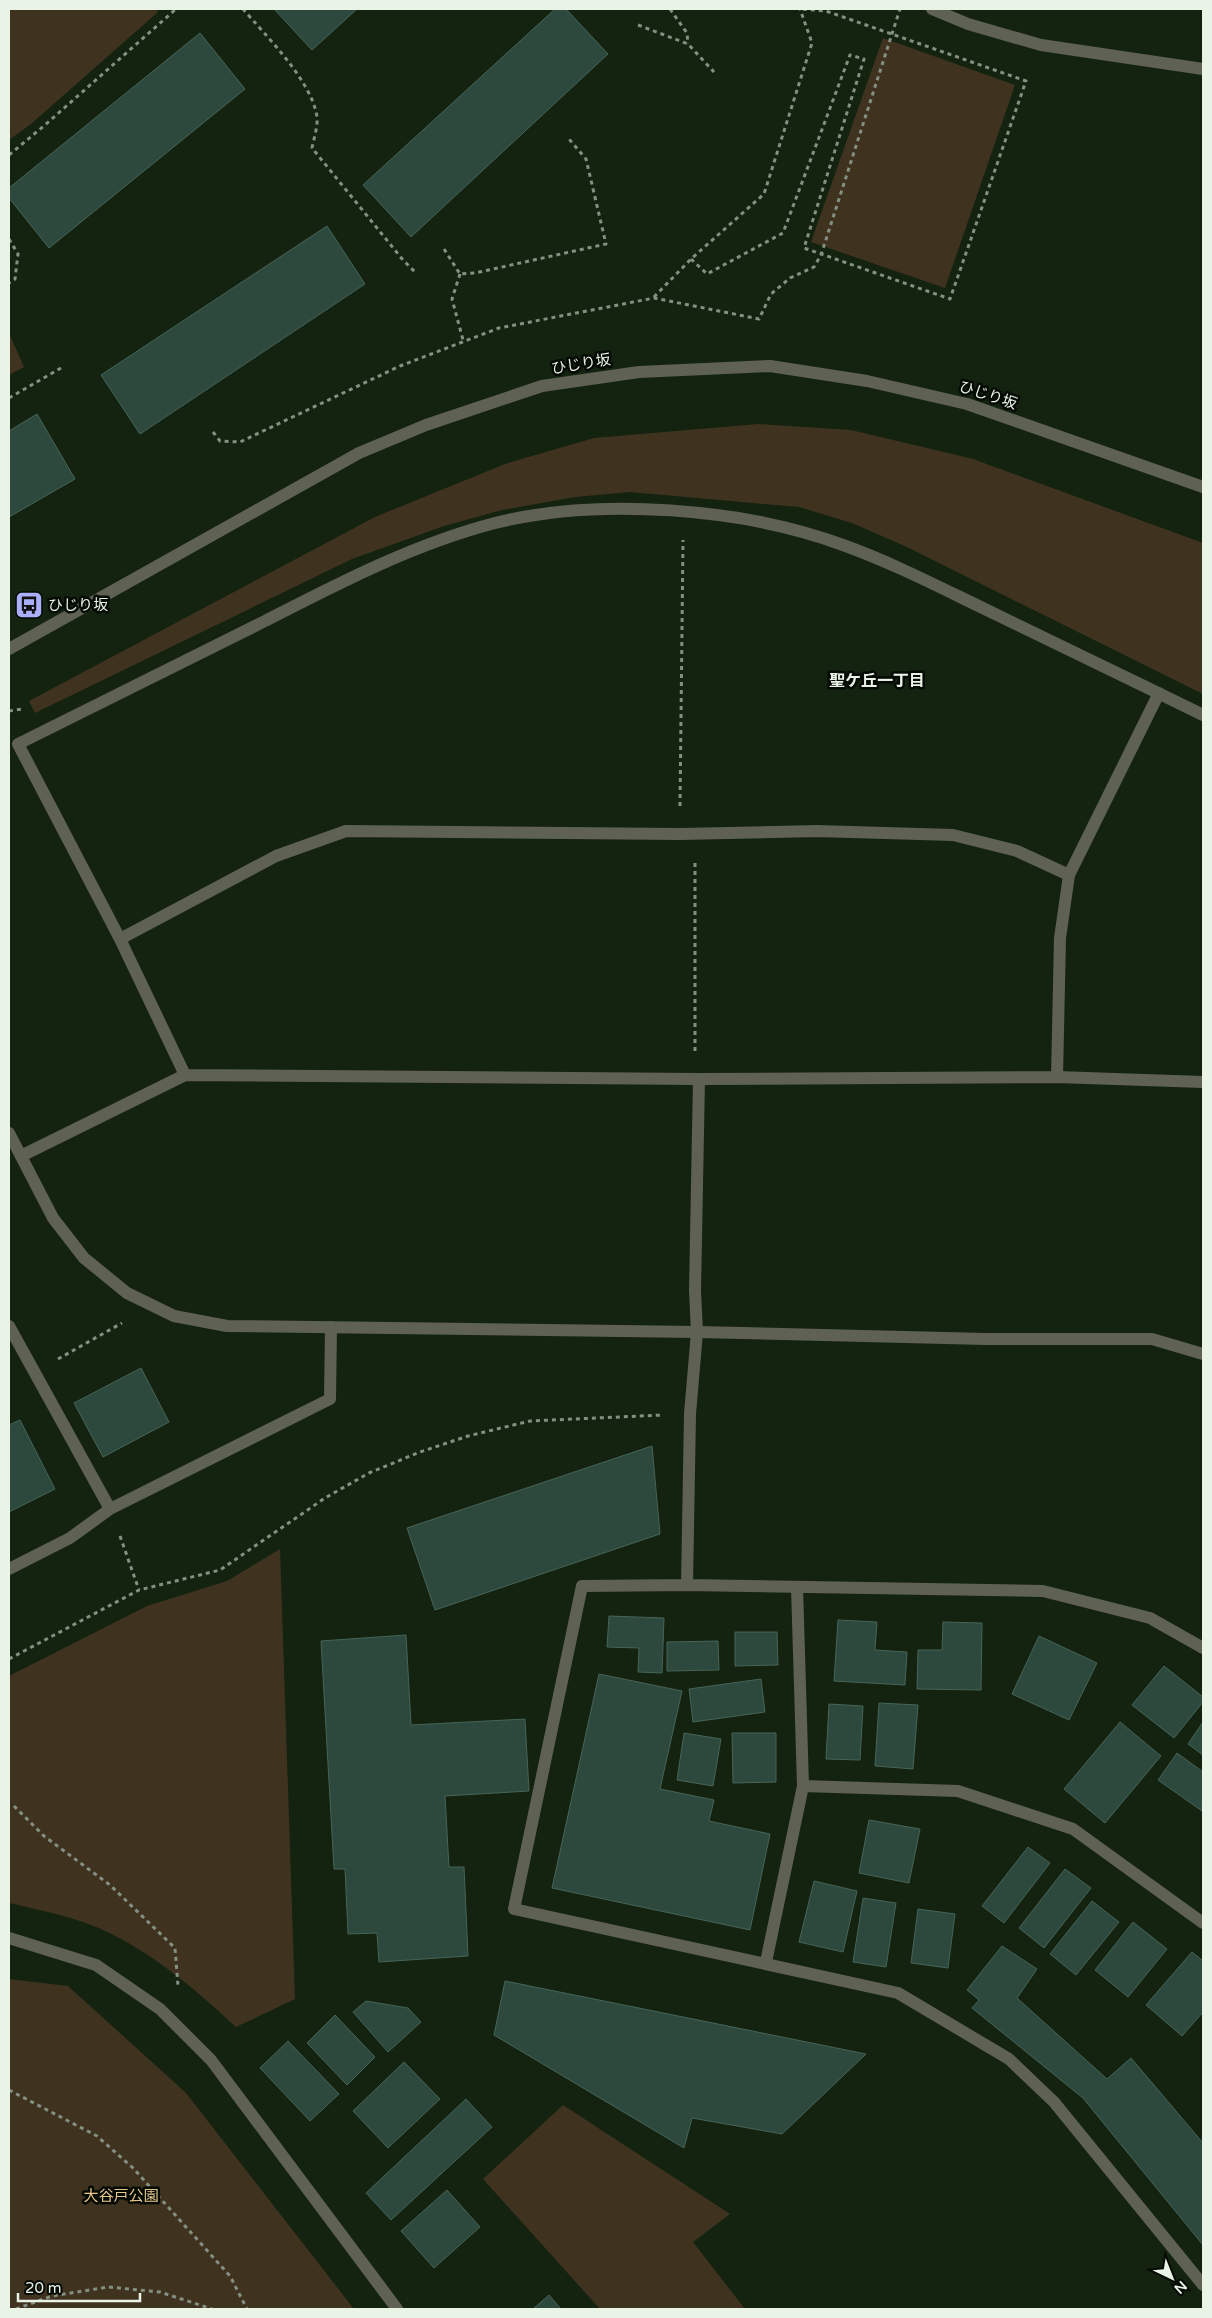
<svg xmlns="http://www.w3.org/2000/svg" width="1212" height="2318" viewBox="0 0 1212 2318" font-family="'Varela Round','Noto Sans JP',sans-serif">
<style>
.green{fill:#3f331f}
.building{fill:#2d493e;stroke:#476458}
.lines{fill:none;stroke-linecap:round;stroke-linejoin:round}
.path{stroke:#849081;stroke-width:3;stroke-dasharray:4 4;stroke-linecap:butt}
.service{stroke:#606155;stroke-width:12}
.minor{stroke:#606155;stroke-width:12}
.tertiary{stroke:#606155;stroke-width:12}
.labels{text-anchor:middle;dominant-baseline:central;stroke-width:5;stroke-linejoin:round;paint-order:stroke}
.street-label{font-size:15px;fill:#e9f3e6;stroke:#050a04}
.poi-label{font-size:15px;fill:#e9f3e6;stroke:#050a04;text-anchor:start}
.park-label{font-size:15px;fill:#e8c78b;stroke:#050a04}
.neighbourhood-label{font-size:16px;font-weight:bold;fill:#e9f3e6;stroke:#050a04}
</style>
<rect width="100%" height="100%" fill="#142310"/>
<path class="green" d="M9 9H155L158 12 31 124 9 140Z
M883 38 1015 85 945 288 811 242Z
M9 333 24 367 9 375Z
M758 424 851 430 973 459 1203 543V694L907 547 852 523 799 507 630 492 575 497 502 510 444 526 352 559 35 713 29 701 375 517 505 464 594 438Z
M280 1549 295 1999 236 2027C195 1989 152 1952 101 1929 72 1916 39 1910 9 1903V1676L147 1606 227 1581Z
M9 1979 68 1986 174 2082 186 2093 354 2309H9Z
M563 2105 730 2214 693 2242 745 2309H600L483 2179Z"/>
<path class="building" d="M274 9H357L312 50Z
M555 9H566L608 54 411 237 363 185Z
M200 33 245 89 49 248 9 198V188Z
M327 226 365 284 140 434 101 375Z
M37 414 75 479 9 517V431Z
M141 1368 169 1422 103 1457 74 1403Z
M20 1420 55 1489 9 1512V1425Z
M652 1446 660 1534 435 1610 407 1528Z
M609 1616 664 1618 662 1673 638 1672 639 1648 607 1647Z
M838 1620 877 1622 875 1650 907 1652 905 1685 834 1681Z
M943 1622 982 1623 981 1690 917 1689 918 1650H942Z
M735 1632H777L778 1665 735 1666Z
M406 1635 411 1725 525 1719 529 1791 445 1796 449 1867H464L468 1956 379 1962 377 1933 348 1934 345 1869H334L321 1641Z
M1039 1636 1097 1663 1069 1720 1012 1694Z
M718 1641 719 1670 667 1671V1642Z
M1164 1666 1203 1697V1702L1174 1738 1132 1705Z
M599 1674 682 1691 660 1789 714 1800 709 1821 770 1834 750 1930 552 1888Z
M761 1679 765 1712 693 1722 689 1689Z
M879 1703 918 1705 913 1769 875 1766Z
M829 1704 863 1706 860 1760 826 1759Z
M1120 1722 1161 1756 1105 1823 1064 1789Z
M1203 1722V1755L1188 1744Z
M684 1733 721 1739 713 1786 677 1780Z
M732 1733H776V1782L733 1783Z
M1177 1753 1203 1772 1202 1811 1158 1780Z
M869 1820 920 1829 909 1883 859 1873Z
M1028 1847 1050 1863 1004 1923 982 1906Z
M1065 1869 1091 1888 1044 1948 1019 1928Z
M814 1881 857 1891 843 1952 799 1942Z
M863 1898 896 1903 886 1967 853 1962Z
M1092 1901 1119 1922 1076 1975 1050 1954Z
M918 1909 955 1914 948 1968 911 1963Z
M1133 1922 1167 1949 1128 1997 1095 1970Z
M1002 1946 1037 1969 1017 1998 1107 2079 1131 2058 1203 2143V2245L1083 2098 972 2008 979 2000 967 1990Z
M1192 1952 1203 1961V2012L1182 2036 1146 2005Z
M505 1981 866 2054 782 2134 692 2118 684 2148 494 2035Z
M366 2001 408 2008 421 2022 388 2052 353 2012Z
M335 2015 375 2057 347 2085 307 2043Z
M288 2041 339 2094 310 2121 260 2068Z
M404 2062 440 2099 388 2148 353 2111Z
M466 2099 492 2127 391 2220 366 2193Z
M447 2190 480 2227 434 2268 401 2231Z
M549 2295 561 2309H533Z"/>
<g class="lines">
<path class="path" d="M243 9C266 36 312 81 317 117 318 126 314 138 312 148L403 260 415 272
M670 9 687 33 688 44
M638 25 688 44 714 72
M9 155 45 125 176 9
M9 239 18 254 15 279 9 283
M444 249 460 274 475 273 606 244 586 159 569 139
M691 259 707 274 783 233 850 55 864 59 804 248 950 299 1026 81 826 11 801 9
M460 274 452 299 463 340
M654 297 691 259 764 194 812 43 800 9
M9 398 61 368
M213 432 220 441 240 442 400 366 499 328 654 298 759 319 771 294 790 278 814 267 821 255 900 9
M9 711 22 709
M680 806 683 540
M695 1051V860
M58 1359 122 1323
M120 1536 139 1590
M9 1659 139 1590 220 1570 325 1498 369 1473 420 1452 468 1436 530 1421 663 1415
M14 1806 44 1836 110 1885 175 1948 178 1986
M9 2090 97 2136 133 2168 230 2276 247 2309
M16 2309 52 2296 108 2287 160 2292 212 2309"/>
<path class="service" d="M9 1326 110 1509
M9 1569 70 1538 110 1509 330 1399 331 1327"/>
<path class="minor" d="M932 9 968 24 1041 45 1203 69
M120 939 276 856 346 831 680 834 817 831 953 835 1017 851 1069 875
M185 1075 120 939 18 744C100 704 182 662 265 621 339 583 414 544 495 523 599 497 743 508 843 545 893 563 941 588 989 611 1061 646 1132 680 1203 715
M1057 1077 1060 938 1069 875 1159 693
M21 1156 185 1075 699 1079 1057 1077 1203 1082
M687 1585 690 1414 697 1332 695 1291 699 1079
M1203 1648 1150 1618 1043 1591 687 1585 582 1586 514 1909 898 1993 1009 2059 1054 2102 1203 2285
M803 1786 958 1791 1073 1829 1203 1923
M766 1962 803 1786 797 1587"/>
<path class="tertiary" d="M9 649 359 453 426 425 542 386 639 372 770 366 867 381 967 404 1203 487
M9 1133 53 1218 84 1258 127 1293 174 1316 227 1326 697 1332 986 1339H1152L1203 1354
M9 1938 96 1965 160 2009 211 2060 397 2309"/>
</g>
<defs>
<g id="bus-square" transform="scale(1.4375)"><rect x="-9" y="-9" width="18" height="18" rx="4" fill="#abaffb" stroke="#050a04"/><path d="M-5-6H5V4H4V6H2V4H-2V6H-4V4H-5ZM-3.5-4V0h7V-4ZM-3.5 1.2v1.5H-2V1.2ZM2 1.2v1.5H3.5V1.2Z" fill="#111"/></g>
</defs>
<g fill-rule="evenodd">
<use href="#bus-square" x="29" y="605"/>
</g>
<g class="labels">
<g class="street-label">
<text transform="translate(581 364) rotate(-9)">ひじり坂</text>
<text transform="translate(988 395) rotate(18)">ひじり坂</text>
</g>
<g class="poi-label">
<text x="48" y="605">ひじり坂</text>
</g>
<g class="park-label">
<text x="121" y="2196">大谷戸公園</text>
</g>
<g class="neighbourhood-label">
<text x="877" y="681">聖ケ丘一丁目</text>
</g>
</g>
<rect width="1212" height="2318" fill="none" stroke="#e9f3e6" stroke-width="20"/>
<g transform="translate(1172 2278) rotate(137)" stroke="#050a04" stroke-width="4" paint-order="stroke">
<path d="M0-4L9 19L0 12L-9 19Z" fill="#e9f3e6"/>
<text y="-8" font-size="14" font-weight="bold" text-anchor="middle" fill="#e9f3e6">N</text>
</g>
<path d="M18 2293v8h122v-8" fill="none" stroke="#e9f3e6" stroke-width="2.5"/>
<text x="25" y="2293" font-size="15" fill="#e9f3e6" stroke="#050a04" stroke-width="4" paint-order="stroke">20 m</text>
</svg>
